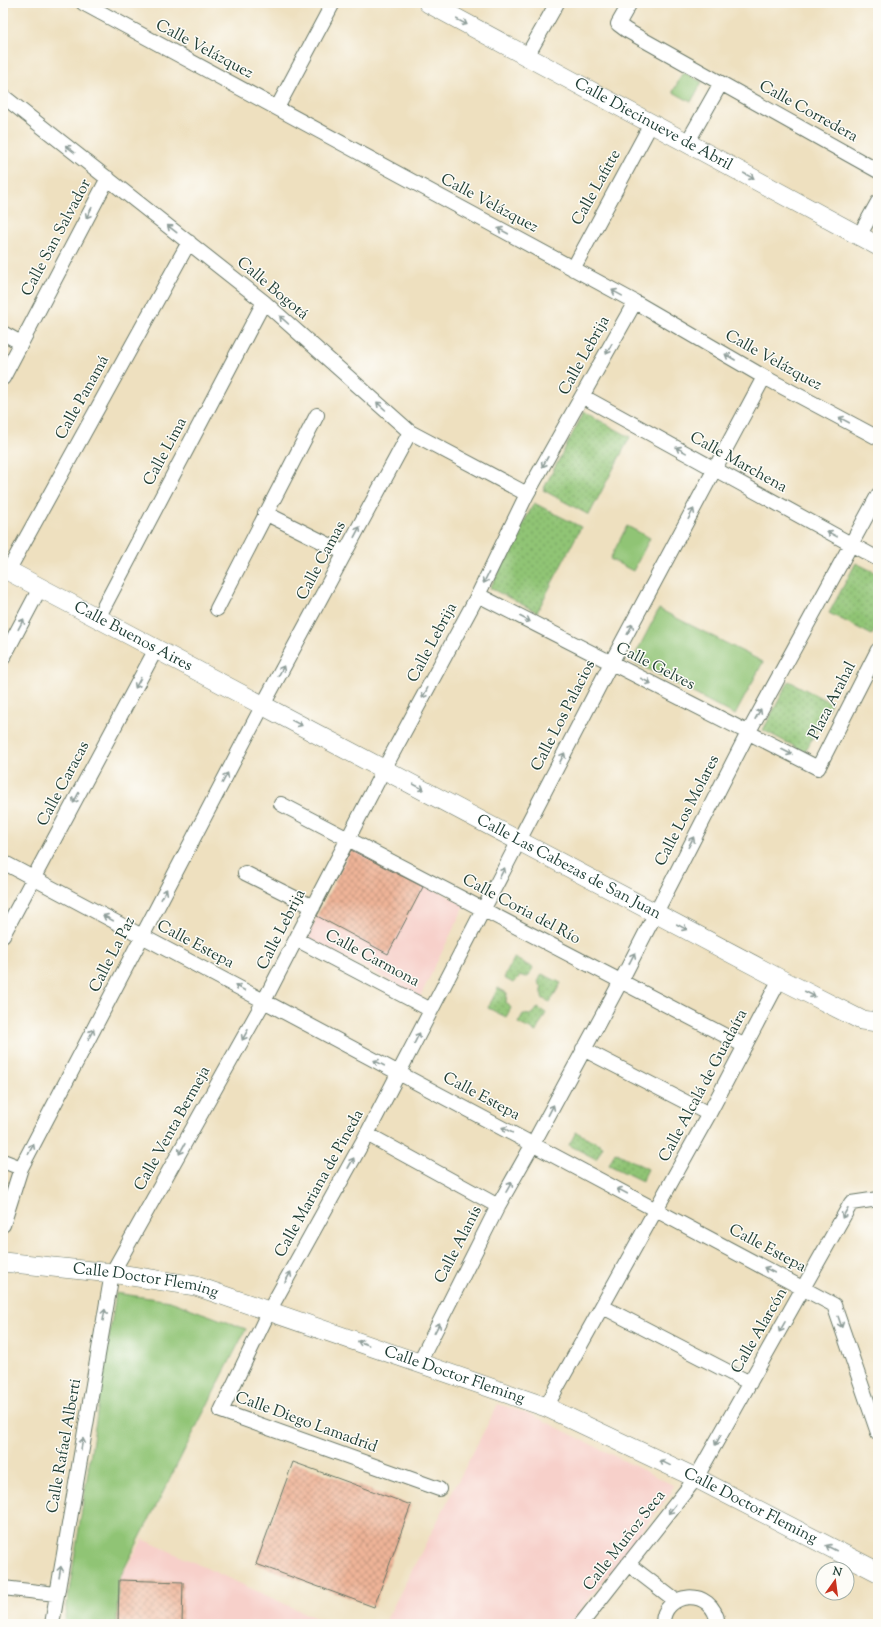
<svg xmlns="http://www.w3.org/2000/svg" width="881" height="1627" viewBox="0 0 881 1627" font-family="'Sorts Mill Goudy',serif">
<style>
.built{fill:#f7d0ca}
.park{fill:#90c475;stroke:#588054}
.garden{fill:url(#garden-dots);stroke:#588054}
.building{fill:url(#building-cross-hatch)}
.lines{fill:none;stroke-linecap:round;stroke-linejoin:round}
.street-casing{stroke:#677665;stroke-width:16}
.secondary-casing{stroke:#677665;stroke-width:20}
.street{stroke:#fff;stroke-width:14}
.secondary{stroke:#fff;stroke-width:19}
.oneway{stroke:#8f9e9a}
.labels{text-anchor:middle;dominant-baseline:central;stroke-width:3;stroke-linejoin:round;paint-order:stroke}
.street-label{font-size:16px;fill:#1f3d34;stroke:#fdfcf7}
</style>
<defs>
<pattern id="garden-dots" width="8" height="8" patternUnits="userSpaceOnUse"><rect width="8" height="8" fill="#90c475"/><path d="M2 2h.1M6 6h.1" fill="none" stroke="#75a061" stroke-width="1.8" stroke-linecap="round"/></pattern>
<pattern id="building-cross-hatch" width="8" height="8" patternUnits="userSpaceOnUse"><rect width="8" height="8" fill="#efb498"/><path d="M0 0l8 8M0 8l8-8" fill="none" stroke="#c1947d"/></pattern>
</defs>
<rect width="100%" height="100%" fill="#fdfcf7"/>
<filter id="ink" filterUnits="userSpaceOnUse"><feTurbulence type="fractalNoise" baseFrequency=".025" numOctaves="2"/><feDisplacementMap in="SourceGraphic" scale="8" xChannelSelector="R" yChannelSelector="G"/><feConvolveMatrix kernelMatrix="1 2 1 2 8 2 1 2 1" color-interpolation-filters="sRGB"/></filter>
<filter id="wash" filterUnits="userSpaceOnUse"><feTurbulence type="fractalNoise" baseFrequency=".012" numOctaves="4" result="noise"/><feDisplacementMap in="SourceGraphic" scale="16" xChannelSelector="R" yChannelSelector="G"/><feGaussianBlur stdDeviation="0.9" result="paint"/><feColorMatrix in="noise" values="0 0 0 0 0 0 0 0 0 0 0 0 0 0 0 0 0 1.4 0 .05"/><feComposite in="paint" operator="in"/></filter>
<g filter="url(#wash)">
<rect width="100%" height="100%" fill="#eee0bf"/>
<path class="built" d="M352 846 465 905 420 997 307 937Z
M498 1404 530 1414 673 1485 671 1493 570 1624H384Z
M143 1539 329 1624H118L119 1580Z"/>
<path class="park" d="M683 72 702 82 691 102 673 92Z
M627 526 650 538 633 571 610 559Z
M659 609 763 662 735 715 632 661Z
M116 1293 170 1301 246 1329 118 1581 117 1624H64Z"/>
<path class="garden" d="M584 412 630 437 589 515 543 490Z
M534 503 581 527 537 612 490 588Z
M856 563 878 574V623L872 635 829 613Z
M789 681 831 703 805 752 763 730Z
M514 958 533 968 528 977 520 976 513 983 504 978Z
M542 974 561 983 550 1002 542 998V988L538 982Z
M498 988 507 993 506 1002 511 1008 506 1017 488 1008Z
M538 1008 546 1013 536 1032 518 1023 523 1014 530 1015Z
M576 1132 603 1146 596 1159 569 1145Z
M615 1152 648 1169 642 1181 609 1165Z"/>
<g id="blocks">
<path class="building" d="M351 850 423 887 388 954 317 916Z
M293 1462 411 1505 374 1607 256 1564Z
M119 1580 183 1582 182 1624H118Z"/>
</g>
</g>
<g filter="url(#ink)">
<use href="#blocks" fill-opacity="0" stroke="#677665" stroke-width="1"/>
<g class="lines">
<g class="street-casing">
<path id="street" d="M83 3 635 302 764 377 878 438
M630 3 618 24 626 30 878 171
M527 56 557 3
M3 96 264 302 410 432 527 494
M277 108 333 3
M687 143 721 83
M859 236 878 202
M573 269 651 124
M3 333 21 343
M3 378 108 178
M582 396 878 559
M265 513 345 553
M8 571 189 242
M478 595 818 768 878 650
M217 609 317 415
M98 618 264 302
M3 658 40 588
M281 804 745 1046
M3 862 834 1305 878 1433
M245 873 313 907
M3 935 156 649
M296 939 431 1010
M583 1049 709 1114
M367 1134 498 1206
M3 1161 21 1168
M3 1225 21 1168 263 705 410 432
M603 1307 750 1383
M419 1363 498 1206 533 1144 621 981 748 733 878 495
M546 1407 709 1114 780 979
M439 1489 221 1411 269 1311 367 1134 611 663 764 377
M628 1564 676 1601
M3 1588 56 1594
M52 1624 112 1273 264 1001 384 769 478 595 527 494 635 302
M581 1624 696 1478 851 1203 878 1199
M663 1624C662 1592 713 1585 718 1624"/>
</g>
<g class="secondary-casing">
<g id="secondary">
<path id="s1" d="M428 3 878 246"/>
<path id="s2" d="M3 568 780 979 861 1020 878 1022"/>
<path id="s3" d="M3 1262 112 1273 196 1286 546 1407 696 1478 878 1572"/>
</g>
</g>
<use href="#street" class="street"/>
<use href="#secondary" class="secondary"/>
</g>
<defs><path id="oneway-shaft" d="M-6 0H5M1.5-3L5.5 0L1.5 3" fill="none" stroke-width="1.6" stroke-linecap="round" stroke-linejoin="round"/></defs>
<g class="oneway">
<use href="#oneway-shaft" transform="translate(462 22) rotate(28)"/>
<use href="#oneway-shaft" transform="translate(70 149) rotate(-142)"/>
<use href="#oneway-shaft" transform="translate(749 176) rotate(28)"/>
<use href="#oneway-shaft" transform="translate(89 213) rotate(118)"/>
<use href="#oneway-shaft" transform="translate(172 229) rotate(-142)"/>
<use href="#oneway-shaft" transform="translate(503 231) rotate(-152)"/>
<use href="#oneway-shaft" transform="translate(617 293) rotate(-151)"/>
<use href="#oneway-shaft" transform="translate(284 320) rotate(-138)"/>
<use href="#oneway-shaft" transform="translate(609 349) rotate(119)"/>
<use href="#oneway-shaft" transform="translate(730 357) rotate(-150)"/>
<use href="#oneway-shaft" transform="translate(381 406) rotate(-138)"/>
<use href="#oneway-shaft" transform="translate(844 420) rotate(-152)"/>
<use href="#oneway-shaft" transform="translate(681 450) rotate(-151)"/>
<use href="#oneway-shaft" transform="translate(545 462) rotate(119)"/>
<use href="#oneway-shaft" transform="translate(691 514) rotate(-62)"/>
<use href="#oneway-shaft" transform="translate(357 532) rotate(-62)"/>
<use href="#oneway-shaft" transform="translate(832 534) rotate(-151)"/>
<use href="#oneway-shaft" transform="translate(486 578) rotate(116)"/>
<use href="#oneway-shaft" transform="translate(525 619) rotate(27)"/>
<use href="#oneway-shaft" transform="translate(21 624) rotate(-62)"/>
<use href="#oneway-shaft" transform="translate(630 629) rotate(-62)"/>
<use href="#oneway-shaft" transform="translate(281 671) rotate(-62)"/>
<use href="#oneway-shaft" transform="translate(646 681) rotate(27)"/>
<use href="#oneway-shaft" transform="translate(138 683) rotate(118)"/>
<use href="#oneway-shaft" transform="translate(425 693) rotate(118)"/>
<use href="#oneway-shaft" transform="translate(758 714) rotate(-61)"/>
<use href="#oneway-shaft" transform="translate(297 723) rotate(28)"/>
<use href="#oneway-shaft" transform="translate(787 752) rotate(27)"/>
<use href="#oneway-shaft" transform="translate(562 758) rotate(-63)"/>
<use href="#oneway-shaft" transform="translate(225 778) rotate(-62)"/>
<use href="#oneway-shaft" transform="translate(419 787) rotate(28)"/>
<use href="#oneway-shaft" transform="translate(76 798) rotate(118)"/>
<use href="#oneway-shaft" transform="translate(691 842) rotate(-63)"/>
<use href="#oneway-shaft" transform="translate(502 873) rotate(-62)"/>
<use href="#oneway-shaft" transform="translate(164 894) rotate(-62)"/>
<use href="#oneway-shaft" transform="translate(108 918) rotate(-152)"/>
<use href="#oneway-shaft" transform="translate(682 927) rotate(28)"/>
<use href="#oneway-shaft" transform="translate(632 958) rotate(-63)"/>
<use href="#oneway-shaft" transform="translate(240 988) rotate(-152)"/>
<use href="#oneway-shaft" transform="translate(810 994) rotate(27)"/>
<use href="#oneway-shaft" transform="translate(91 1034) rotate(-63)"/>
<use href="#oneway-shaft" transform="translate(245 1035) rotate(119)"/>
<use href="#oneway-shaft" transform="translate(417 1038) rotate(-63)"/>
<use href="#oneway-shaft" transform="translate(379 1063) rotate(-152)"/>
<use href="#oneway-shaft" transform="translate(551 1110) rotate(-63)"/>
<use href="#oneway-shaft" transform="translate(507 1130) rotate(-152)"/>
<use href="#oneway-shaft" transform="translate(31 1149) rotate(-63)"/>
<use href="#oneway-shaft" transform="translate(182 1149) rotate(119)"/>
<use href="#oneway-shaft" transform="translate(351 1163) rotate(-61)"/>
<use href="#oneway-shaft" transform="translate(509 1187) rotate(-60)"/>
<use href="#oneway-shaft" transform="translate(622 1191) rotate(-152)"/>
<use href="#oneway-shaft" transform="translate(845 1213) rotate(119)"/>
<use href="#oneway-shaft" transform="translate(769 1270) rotate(-152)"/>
<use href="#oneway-shaft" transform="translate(288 1277) rotate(-61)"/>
<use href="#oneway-shaft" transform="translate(104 1315) rotate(-80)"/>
<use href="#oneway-shaft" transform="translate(840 1322) rotate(71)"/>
<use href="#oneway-shaft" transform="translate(782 1327) rotate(120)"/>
<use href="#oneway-shaft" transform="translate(437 1328) rotate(-63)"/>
<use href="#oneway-shaft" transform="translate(363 1343) rotate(-161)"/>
<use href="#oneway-shaft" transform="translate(718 1440) rotate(119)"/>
<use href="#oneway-shaft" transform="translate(82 1444) rotate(-80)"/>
<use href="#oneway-shaft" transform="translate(665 1463) rotate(-154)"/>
<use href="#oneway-shaft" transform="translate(672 1509) rotate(128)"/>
<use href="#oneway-shaft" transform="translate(831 1548) rotate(-153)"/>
<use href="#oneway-shaft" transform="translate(60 1572) rotate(-81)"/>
</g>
</g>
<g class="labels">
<g class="street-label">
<text transform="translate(204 50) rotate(28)">Calle Velázquez</text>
<text transform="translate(808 112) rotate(29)">Calle Corredera</text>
<text stroke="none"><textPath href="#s1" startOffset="256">Calle Diecinueve de Abril</textPath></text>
<text transform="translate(597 188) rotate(-61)">Calle Lafitte</text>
<text transform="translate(489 204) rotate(28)">Calle Velázquez</text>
<text transform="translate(57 238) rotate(-62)">Calle San Salvador</text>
<text transform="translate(272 289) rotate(40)">Calle Bogotá</text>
<text transform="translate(585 356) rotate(-61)">Calle Lebrija</text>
<text transform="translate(773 361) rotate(29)">Calle Velázquez</text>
<text transform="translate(83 398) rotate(-61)">Calle Panamá</text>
<text transform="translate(166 452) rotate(-62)">Calle Lima</text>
<text transform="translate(738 463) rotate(29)">Calle Marchena</text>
<text transform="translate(322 561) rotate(-62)">Calle Camas</text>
<text stroke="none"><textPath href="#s2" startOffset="147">Calle Buenos Aires</textPath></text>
<text transform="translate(433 643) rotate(-62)">Calle Lebrija</text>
<text transform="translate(655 667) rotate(27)">Calle Gelves</text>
<text transform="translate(833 701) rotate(-63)">Plaza Arahal</text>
<text transform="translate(564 716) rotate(-63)">Calle Los Palacios</text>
<text transform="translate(64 784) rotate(-62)">Calle Caracas</text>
<text transform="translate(688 811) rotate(-63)">Calle Los Molares</text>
<text stroke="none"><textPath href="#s2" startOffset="640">Calle Las Cabezas de San Juan</textPath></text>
<text transform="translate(521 910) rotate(28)">Calle Coria del Río</text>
<text transform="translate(282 930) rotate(-63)">Calle Lebrija</text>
<text transform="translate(195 945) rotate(28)">Calle Estepa</text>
<text transform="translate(113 955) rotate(-63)">Calle La Paz</text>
<text transform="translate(372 959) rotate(28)">Calle Carmona</text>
<text transform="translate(704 1086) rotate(-62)">Calle Alcalá de Guadaíra</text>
<text transform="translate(481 1097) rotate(28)">Calle Estepa</text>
<text transform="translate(173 1129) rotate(-61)">Calle Venta Bermeja</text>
<text transform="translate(320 1184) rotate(-61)">Calle Mariana de Pineda</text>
<text transform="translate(459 1245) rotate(-63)">Calle Alanís</text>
<text transform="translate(767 1249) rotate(28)">Calle Estepa</text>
<text stroke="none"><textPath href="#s3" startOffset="144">Calle Doctor Fleming</textPath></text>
<text transform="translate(760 1331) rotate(-60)">Calle Alarcón</text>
<text stroke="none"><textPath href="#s3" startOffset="468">Calle Doctor Fleming</textPath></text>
<text transform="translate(306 1423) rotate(20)">Calle Diego Lamadrid</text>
<text transform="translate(65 1446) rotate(-80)">Calle Rafael Alberti</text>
<text stroke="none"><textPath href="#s3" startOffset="792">Calle Doctor Fleming</textPath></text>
<text transform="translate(625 1541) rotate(-52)">Calle Muñoz Seca</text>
</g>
</g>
<rect width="881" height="1627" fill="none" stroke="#fdfcf7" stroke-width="16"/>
<g transform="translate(835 1581) rotate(14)"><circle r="19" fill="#fdfcf7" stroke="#a4b0a9"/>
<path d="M0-3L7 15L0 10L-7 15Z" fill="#c8321e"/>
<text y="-6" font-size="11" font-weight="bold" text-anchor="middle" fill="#1f3d34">N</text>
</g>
</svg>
